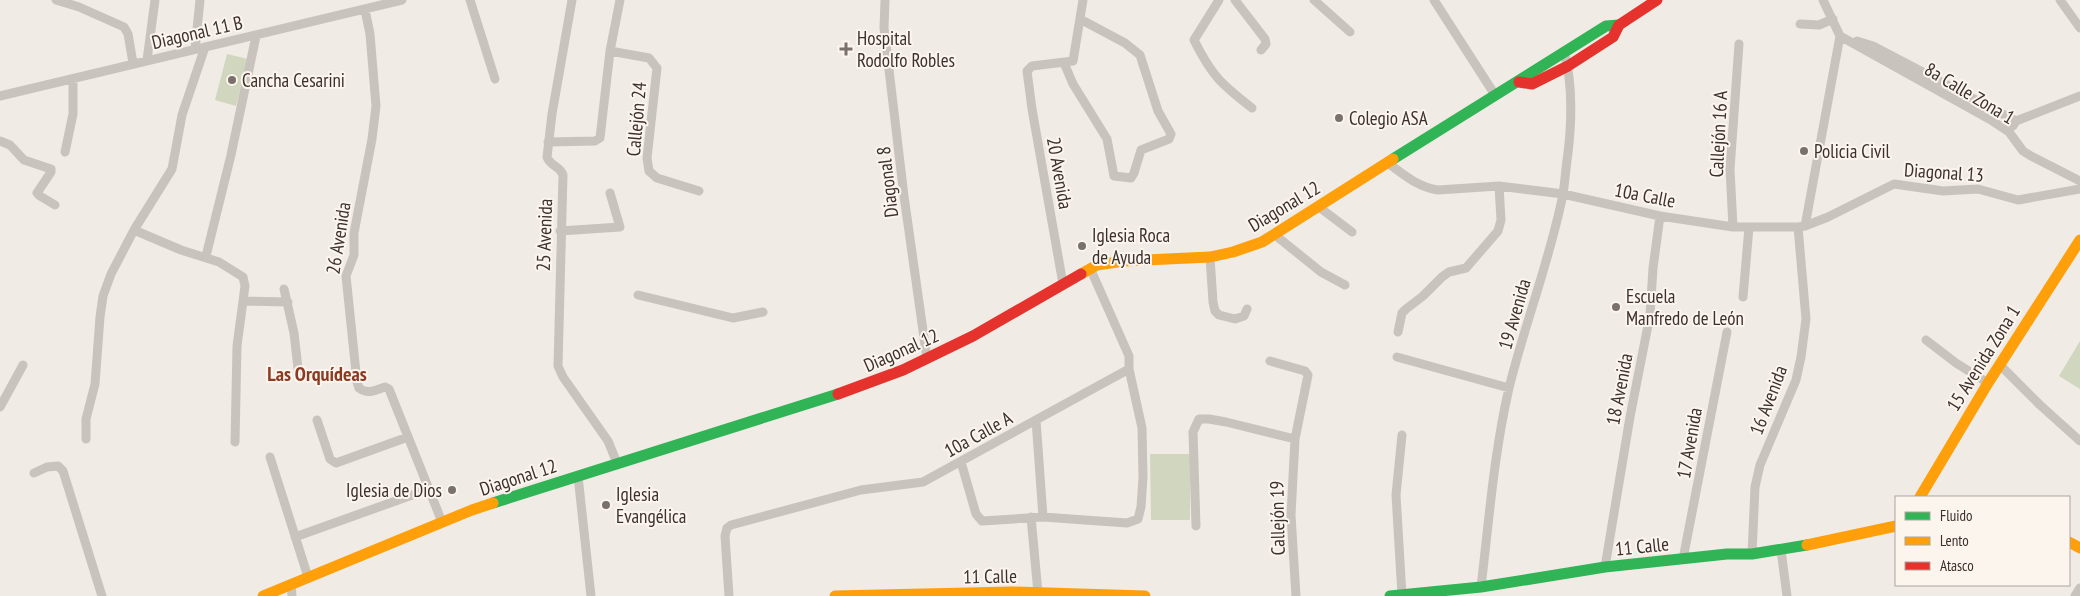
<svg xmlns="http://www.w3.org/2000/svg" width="2080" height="596" viewBox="0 0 2080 596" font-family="'PT Sans Narrow',sans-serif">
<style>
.park{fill:#d1d6bf}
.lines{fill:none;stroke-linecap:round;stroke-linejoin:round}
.street{stroke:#c9c3be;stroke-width:9}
.fast{stroke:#30b455;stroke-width:11}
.slow{stroke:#ff9f0a;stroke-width:11}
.jam{stroke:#e5322d;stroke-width:11}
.poi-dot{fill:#7a716c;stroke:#fbf5ee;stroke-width:2}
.labels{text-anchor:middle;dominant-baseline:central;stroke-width:4;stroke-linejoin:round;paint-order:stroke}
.street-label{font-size:19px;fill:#3b302b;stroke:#fbf5ee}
.poi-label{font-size:19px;fill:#3b302b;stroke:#fbf5ee;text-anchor:start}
.neighbourhood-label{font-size:20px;font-weight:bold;fill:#8c3b22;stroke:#fbf5ee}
</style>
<rect width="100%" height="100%" fill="#f0ebe5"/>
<path class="park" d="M227 54 248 59 236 106 215 100Z
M2080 341V389L2059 376Z
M1150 454H1190V520H1151Z"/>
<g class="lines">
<path class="street" d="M56 0 79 7 124 27 128 34 133 63
M470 0 495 79
M572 0 552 114 547 157C550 166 560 166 563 175L558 366 563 377 608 441 617 463
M885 0 884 28 904 196 927 359
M1219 0 1194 40C1212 76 1221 84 1252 108
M1235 0 1265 39 1266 44 1261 50
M1314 0 1350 32
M1434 0 1495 95
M1823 0 1840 36 1991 120 2009 132 2023 151 2031 156 2080 181
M2060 0 2080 28
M365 10 370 34 376 106 372 139 354 233V255L346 276 357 382 359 388C368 395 376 390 385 387L389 389 442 522
M1800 24 1819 25 1833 19
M1857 41 1873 46 2016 121
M195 49 200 0
M610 51 649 58 657 68 647 158 649 171 657 178 699 191
M147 60 155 0
M1064 63 1073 84 1107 139 1114 176 1131 178 1134 173 1141 150 1169 139 1171 134 1158 111 1140 55 1125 43 1080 19
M0 96 402 0
M2013 126 2016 121 2080 96
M0 141 10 145 24 160 51 169V172L37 193 40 196 55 205
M548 142 595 141 600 138 610 51 620 0
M65 152 73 114V80
M1388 163C1404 175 1418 187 1438 190L1499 186 1563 194 1660 216 1733 227H1798L1805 226 1828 217 1894 184 1943 191 1978 189 2018 200 2080 189
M1319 207 1352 232
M1805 226 1840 36
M1733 227 1730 169 1739 44
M134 230 181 250 219 262 243 277 245 286 237 346 235 442
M560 231 620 227 610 193
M1275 235 1321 272 1345 285
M206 256 231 155 256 36
M1210 257 1213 302 1215 311 1219 315 1235 319 1244 316 1247 309
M1063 284 1032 109 1027 71 1032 66 1073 61 1083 0
M284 289 294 333 299 377
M638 295 733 318 763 312
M1743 297 1749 227
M243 301 288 302
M1398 332 1402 313 1406 309 1423 296 1442 277 1449 272 1466 268 1498 231 1501 220 1499 186
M1926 340 1956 363 1988 383
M1397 357 1509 388
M1270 361 1305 371 1308 375 1295 439 1291 515 1296 596
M2000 365 2040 405 2080 441
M0 407 23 365
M317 420 330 459 336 463 408 437
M1036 420 1043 517
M1402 435 1396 495 1402 595
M86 439V419L95 384 100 317 103 296 111 274 134 230 172 169 182 115 205 47
M270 457 308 577
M961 462 976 514 982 521 1043 517 1127 523 1138 519 1141 507 1143 477 1142 428 1129 369V356L1090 268
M34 473 47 467 58 466 63 471 102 596
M578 476 591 596
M1031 517 1038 593
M1196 526 1193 432 1199 419H1209L1226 422 1295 439
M295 537 429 489
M1781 550 1787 596
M1752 554 1755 487 1760 465 1796 380 1801 357 1806 319 1798 227
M1683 559 1727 332
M1605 567 1630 417 1650 315 1653 268 1660 216
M291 584 292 596
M1481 587C1489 520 1494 453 1509 388 1525 323 1550 260 1563 194 1565 181 1566 166 1568 153 1572 119 1573 84 1564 51
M729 596 725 536 727 528 731 525 861 490 923 482 1129 369
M2075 596 2080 588"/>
<path class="fast" d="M1393 159 1606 26 1619 25
M493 503 838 394
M1390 596 1481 587 1605 567 1727 554H1752L1807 545"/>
<path class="slow" d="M1081 274 1097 265 1124 261 1210 257 1233 252 1262 242 1393 159
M1920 497 1988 383 2080 240
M2069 542 2080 548
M1807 545 1896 526
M263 596 472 510 493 503
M835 596 1012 592 1145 596"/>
<path class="jam" d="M1519 82 1532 84 1568 66 1613 37 1619 25 1657 0
M838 394 903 370 973 336 1081 274"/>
</g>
<g class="poi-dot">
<path d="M843.5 41.5h5v5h5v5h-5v5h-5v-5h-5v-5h5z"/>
<circle cx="232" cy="80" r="5"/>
<circle cx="1339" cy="118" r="5"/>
<circle cx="1804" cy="151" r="5"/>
<circle cx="1082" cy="246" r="5"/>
<circle cx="1616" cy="307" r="5"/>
<circle cx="452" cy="490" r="5"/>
<circle cx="606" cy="505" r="5"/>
</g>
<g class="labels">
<g class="street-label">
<text transform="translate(197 32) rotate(-13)">Diagonal 11 B</text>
<text transform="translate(1970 93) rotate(31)">8a Calle Zona 1</text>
<text transform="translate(636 119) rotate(-85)">Callejón 24</text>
<text transform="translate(1718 134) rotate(-87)">Callejón 16 A</text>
<text transform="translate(1944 172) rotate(4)">Diagonal 13</text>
<text transform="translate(1060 173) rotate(80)">20 Avenida</text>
<text transform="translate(887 182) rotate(-97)">Diagonal 8</text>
<text transform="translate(1645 195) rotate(11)">10a Calle</text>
<text transform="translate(1284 206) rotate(-31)">Diagonal 12</text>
<text transform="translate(544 235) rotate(-88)">25 Avenida</text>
<text transform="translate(338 238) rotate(-81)">26 Avenida</text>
<text transform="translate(1514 314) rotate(-74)">19 Avenida</text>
<text transform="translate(901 350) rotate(-24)">Diagonal 12</text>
<text transform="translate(1983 358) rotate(-58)">15 Avenida Zona 1</text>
<text transform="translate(1619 389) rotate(-79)">18 Avenida</text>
<text transform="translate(1768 400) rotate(-69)">16 Avenida</text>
<text transform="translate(978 434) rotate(-29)">10a Calle A</text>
<text transform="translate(1689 443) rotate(-80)">17 Avenida</text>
<text transform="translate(518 477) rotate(-18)">Diagonal 12</text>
<text transform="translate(1277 518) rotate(-91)">Callejón 19</text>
<text transform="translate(1642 546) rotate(-6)">11 Calle</text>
<text transform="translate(990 576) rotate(-1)">11 Calle</text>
</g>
<g class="poi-label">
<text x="857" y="38">Hospital<tspan x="857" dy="22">Rodolfo Robles</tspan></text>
<text x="242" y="80">Cancha Cesarini</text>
<text x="1349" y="118">Colegio ASA</text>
<text x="1814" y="151">Policia Civil</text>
<text x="1092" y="235">Iglesia Roca<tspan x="1092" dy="22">de Ayuda</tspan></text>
<text x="1626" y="296">Escuela<tspan x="1626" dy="22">Manfredo de León</tspan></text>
<text x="442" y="490" text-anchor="end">Iglesia de Dios</text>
<text x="616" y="494">Iglesia<tspan x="616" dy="22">Evangélica</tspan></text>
</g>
<g class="neighbourhood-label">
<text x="317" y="374">Las Orquídeas</text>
</g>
</g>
<rect x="1895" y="496" width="175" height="90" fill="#fbf5ee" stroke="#aea6a0"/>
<rect x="1905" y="512" width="25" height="8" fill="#30b455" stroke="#aea6a0"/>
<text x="1940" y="521" font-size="15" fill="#3b302b">Fluido</text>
<rect x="1905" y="537" width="25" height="8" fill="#ff9f0a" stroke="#aea6a0"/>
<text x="1940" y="546" font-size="15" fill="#3b302b">Lento</text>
<rect x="1905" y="562" width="25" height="8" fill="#e5322d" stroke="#aea6a0"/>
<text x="1940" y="571" font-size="15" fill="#3b302b">Atasco</text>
</svg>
